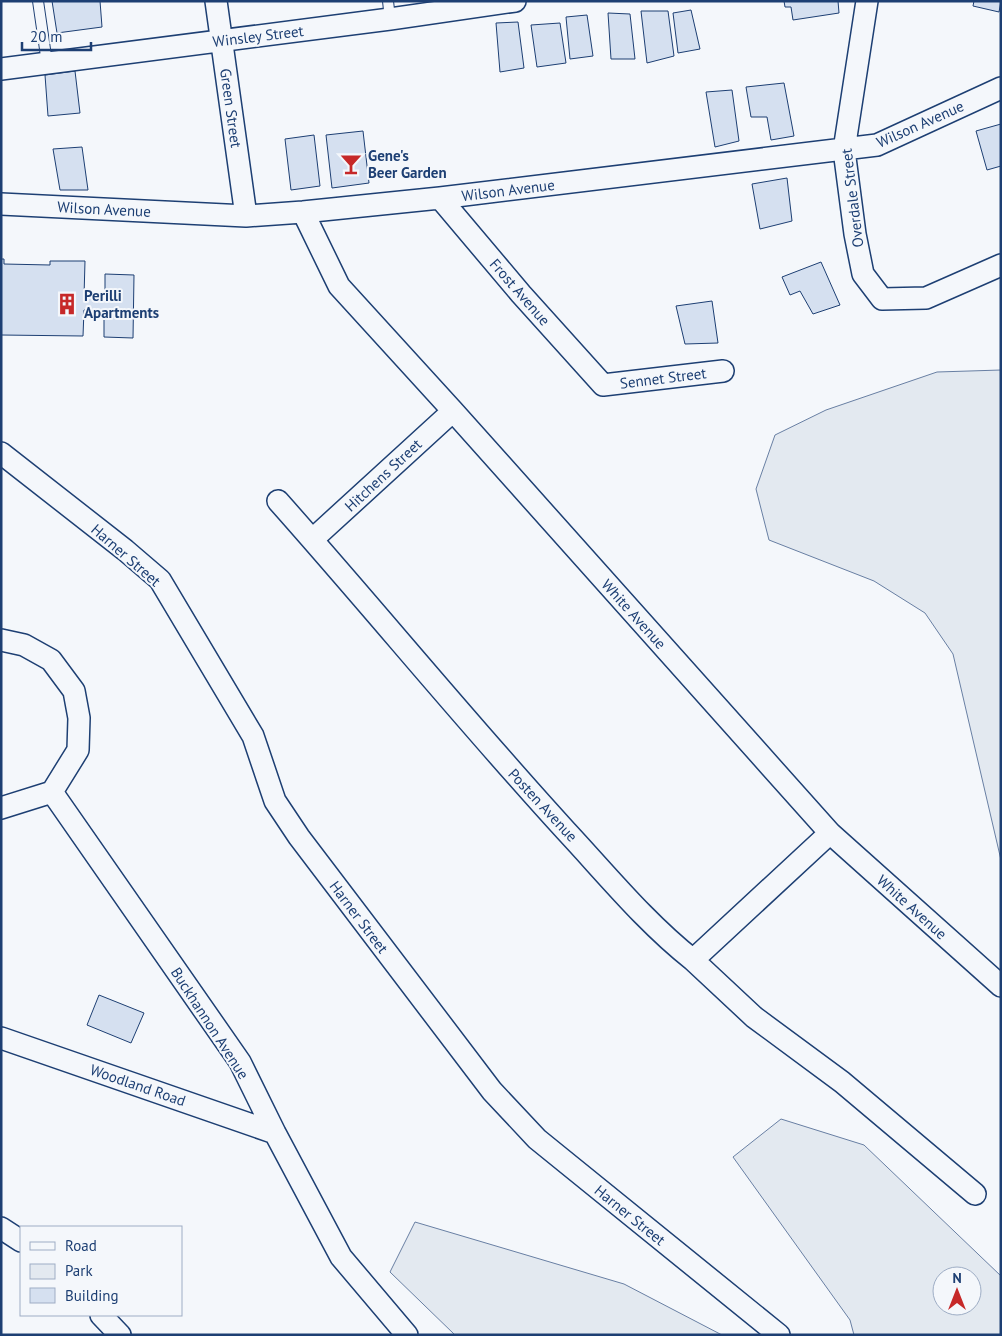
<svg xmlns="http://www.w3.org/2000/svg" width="1002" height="1336" viewBox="0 0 1002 1336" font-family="'PT Sans',sans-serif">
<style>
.green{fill:#e3e9f0;stroke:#687fa3;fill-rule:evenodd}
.building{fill:#d5e0f0;stroke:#1d3f73}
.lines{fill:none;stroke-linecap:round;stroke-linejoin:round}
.service-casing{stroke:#1d3f73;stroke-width:12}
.minor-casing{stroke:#1d3f73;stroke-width:24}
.service{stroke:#f4f7fb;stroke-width:10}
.minor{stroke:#f4f7fb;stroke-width:21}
.labels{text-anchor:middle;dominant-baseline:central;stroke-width:4;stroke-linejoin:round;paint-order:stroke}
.street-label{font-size:15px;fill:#1d3f73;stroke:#f4f7fb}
.poi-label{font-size:15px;font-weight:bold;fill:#1d3f73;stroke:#f4f7fb;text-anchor:start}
</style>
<rect width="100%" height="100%" fill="#f4f7fb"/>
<path class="green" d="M1001 370V860L953 654 925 613 874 581 769 540 756 489 775 435 826 410 937 372Z
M781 1119 864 1145 1001 1276V1335H854L850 1320 733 1157ZM942 1276H972V1306H942Z
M415 1222 624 1284 722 1335H455L390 1272Z"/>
<path class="building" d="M52 1H100L102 27 57 33Z
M784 1H838L839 13 793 20 791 7H785Z
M974 1H1001L999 12 973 6Z
M691 10 700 49 678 53 673 13Z
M641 11H668L674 56 647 63Z
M608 13 630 14 635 59H611Z
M587 15 593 56 570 59 566 17Z
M518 22 524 68 500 72 496 23Z
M560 23 566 63 537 67 531 25Z
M75 71 80 113 48 116 45 75Z
M784 83 794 136 771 140 767 117H751L746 87Z
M732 90 739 141 715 147 706 92Z
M1001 124V166L987 170 976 131Z
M363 131 369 183 332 188 326 135Z
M314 135 320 186 291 190 285 139Z
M82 147 88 190H60L53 149Z
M787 178 792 221 760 229 752 184Z
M1 259H4V264L50 265V261H85L84 297H105V274L134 275 133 338 104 337V310H84L83 336 1 335Z
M821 262 840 305 813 314 800 291 790 295 782 277Z
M712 301 718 343 685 344 676 306Z
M99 995 144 1013 131 1043 87 1025Z"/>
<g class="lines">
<g class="service-casing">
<path id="service" d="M38 1 47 63
M388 1 390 19"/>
</g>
<g class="minor-casing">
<path id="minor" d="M216 1 246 216
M867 1 844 150 855 234 863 274 882 299 926 298 1001 265
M1 69 390 19 515 1
M440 198 521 294 603 385 723 371
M1 204 246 216 303 212 440 198 877 145 1001 88
M303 212 339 286 453 411 830 833 1001 986
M1 453 125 550 160 580 253 736 275 801 299 837 492 1091 537 1139 779 1335
M278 501C375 610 467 723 566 831 607 875 646 923 693 960L830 833
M313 539 453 411
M1 640 24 645 51 660 74 691 79 718 78 750 52 792
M52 792 240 1062 275 1133 341 1257 407 1335
M1 808 52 792
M693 960 754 1017 842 1082 975 1194
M1 1038 275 1133
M1 1228 21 1241
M101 1315 120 1335"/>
</g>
<use href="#service" class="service"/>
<use href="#minor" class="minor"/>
</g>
<defs>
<g id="bar-bare" transform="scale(1.725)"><path d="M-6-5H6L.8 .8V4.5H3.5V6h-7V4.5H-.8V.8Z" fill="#c62828" stroke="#f4f7fb" stroke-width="2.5" paint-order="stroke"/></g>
<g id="building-bare" transform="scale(1.725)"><path d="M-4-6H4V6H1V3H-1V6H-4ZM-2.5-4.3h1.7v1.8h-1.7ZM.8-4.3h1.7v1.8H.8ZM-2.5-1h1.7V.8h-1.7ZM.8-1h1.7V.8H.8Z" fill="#c62828" stroke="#f4f7fb" stroke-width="2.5" paint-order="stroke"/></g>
</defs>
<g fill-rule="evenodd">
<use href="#bar-bare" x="351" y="164"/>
<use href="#building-bare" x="67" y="304"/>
</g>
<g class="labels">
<g class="street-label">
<text transform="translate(258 36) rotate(-7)">Winsley Street</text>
<text transform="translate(231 108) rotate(82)">Green Street</text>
<text transform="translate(920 124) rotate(-24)">Wilson Avenue</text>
<text transform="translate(508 190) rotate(-7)">Wilson Avenue</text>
<text transform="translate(852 198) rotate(-97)">Overdale Street</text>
<text transform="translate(104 209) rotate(3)">Wilson Avenue</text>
<text transform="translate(520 292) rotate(49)">Frost Avenue</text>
<text transform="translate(663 378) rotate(-7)">Sennet Street</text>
<text transform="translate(383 475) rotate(-43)">Hitchens Street</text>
<text transform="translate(126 555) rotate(41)">Harner Street</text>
<text transform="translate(634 614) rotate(48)">White Avenue</text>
<text transform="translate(543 805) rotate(47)">Posten Avenue</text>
<text transform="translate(912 907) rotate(42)">White Avenue</text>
<text transform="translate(359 917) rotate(53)">Harner Street</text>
<text transform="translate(210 1023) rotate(57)">Buckhannon Avenue</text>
<text transform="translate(138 1085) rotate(19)">Woodland Road</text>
<text transform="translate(630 1215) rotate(39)">Harner Street</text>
</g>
<g class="poi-label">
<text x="368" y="155">Gene's<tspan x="368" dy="17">Beer Garden</tspan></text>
<text x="84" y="295">Perilli<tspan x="84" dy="17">Apartments</tspan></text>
</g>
</g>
<rect width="1002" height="1336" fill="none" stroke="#1d3f73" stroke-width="5"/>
<rect x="20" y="1226" width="162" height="90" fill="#f4f7fb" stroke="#9eadc5"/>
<rect x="30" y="1242" width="25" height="8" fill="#f4f7fb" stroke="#9eadc5"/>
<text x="65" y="1251" font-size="15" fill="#1d3f73">Road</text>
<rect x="30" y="1264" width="25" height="15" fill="#e3e9f0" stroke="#9eadc5"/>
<text x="65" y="1276" font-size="15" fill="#1d3f73">Park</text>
<rect x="30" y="1288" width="25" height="15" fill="#d5e0f0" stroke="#9eadc5"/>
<text x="65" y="1301" font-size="15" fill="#1d3f73">Building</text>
<g transform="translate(957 1291)"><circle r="24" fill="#f4f7fb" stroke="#9eadc5"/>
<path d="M0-4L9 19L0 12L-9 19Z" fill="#c62828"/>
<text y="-8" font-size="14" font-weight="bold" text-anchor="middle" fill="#1d3f73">N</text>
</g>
<path d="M22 42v8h69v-8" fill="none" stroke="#1d3f73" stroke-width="2.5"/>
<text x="30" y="42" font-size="15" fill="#1d3f73" stroke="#f4f7fb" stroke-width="4" paint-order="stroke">20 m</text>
</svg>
